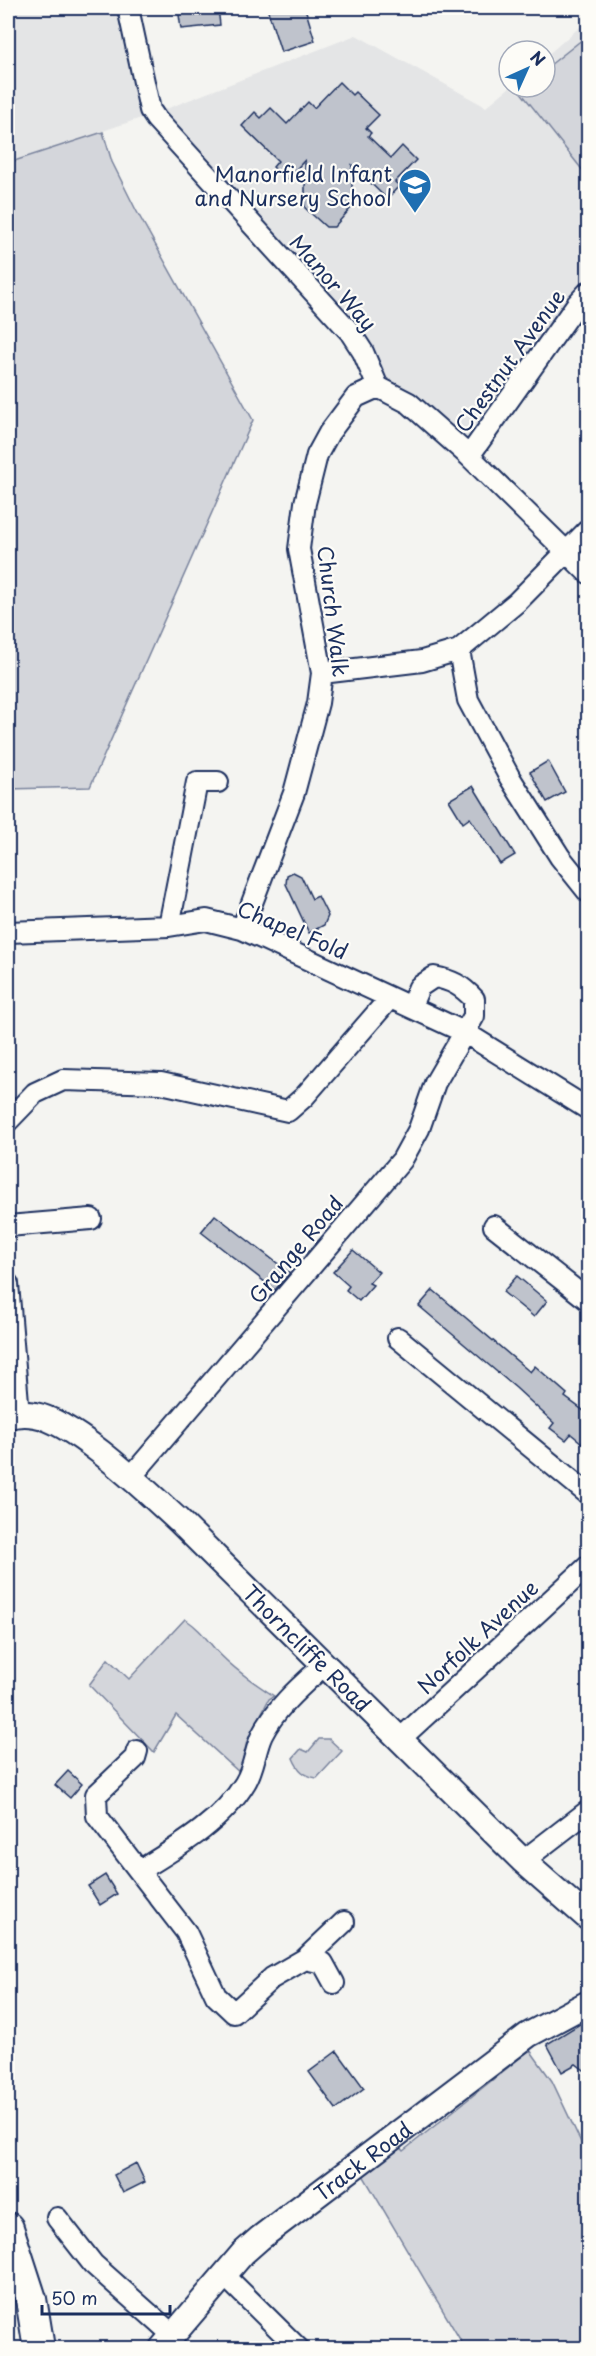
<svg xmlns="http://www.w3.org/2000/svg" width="596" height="2356" viewBox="0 0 596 2356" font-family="'Playpen Sans',sans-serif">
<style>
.built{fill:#e4e5e6}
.green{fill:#d4d6db;stroke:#78829c;stroke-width:1.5}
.building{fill:#bfc3cc;stroke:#1b2f5e;stroke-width:1.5}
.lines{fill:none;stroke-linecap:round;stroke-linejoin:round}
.minor-casing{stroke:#1b2f5e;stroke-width:24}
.tertiary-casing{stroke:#1b2f5e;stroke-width:28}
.primary-casing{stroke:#1b2f5e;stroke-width:34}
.minor{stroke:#fdfcf7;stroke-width:20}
.tertiary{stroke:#fdfcf7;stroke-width:24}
.primary{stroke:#fdfcf7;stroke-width:30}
.labels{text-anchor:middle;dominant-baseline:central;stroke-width:4.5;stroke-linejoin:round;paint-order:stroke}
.poi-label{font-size:21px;fill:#1b2f5e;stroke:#fdfcf7;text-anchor:end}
.street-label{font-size:21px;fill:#1b2f5e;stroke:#fdfcf7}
</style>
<rect width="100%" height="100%" fill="#f4f4f1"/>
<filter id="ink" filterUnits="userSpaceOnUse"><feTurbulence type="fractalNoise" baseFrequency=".0167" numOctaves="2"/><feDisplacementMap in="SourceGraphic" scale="12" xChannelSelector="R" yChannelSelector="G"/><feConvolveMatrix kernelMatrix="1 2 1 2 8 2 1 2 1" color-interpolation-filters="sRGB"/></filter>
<g filter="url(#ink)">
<path class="built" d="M8 8H128L153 114 356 35 486 107 510 87H545V57L588 20V289L469 456 397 394 363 352 153 114 8 163Z"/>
<path class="green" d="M588 35V177L519 90 523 87H545V69Z
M103 132 112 162 136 210 253 420 90 787 8 789V163Z
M185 1619C200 1629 204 1636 215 1649 232 1668 253 1682 274 1696L269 1699 247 1741 240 1773 176 1715 154 1752 89 1685 108 1659 129 1679Z
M319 1739H329L342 1751 317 1778C304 1776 298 1770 293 1758L301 1749 308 1752Z
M530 2050 552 2081 588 2157V2348H465L357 2165 392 2138 403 2151Z"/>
<path class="building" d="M178 8H218L220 25 181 29Z
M267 8H305L315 41 281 52Z
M339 82 352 95 355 92 379 115 366 128 371 133 368 136 391 158 402 146 416 160 395 182 399 186 387 199 352 165V207L334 227H326L305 208V160L286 180 273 167 278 161 242 126 255 112 261 118 271 108 287 124 308 102 314 108Z
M548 761 565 792 547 802 530 772Z
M473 786 515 855 500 864 470 818 463 823 449 800Z
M293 872 301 876 312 899 318 896 328 916 324 925 309 933 286 884 287 875Z
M215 1215 290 1273 275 1290 201 1232Z
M353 1250 379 1272 369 1283 373 1285 359 1301 346 1290 349 1286 333 1272Z
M517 1276 547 1301 534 1317 503 1292Z
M433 1290 530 1372 535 1366 567 1394 565 1397 588 1414V1448L571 1434 566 1440 550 1428 554 1423 516 1388 419 1306Z
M68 1771 82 1784 70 1798 55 1785Z
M105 1875 117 1894 100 1905 88 1886Z
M588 2019V2073L576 2064 562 2072 547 2044Z
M337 2051 364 2088 336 2109 309 2072Z
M136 2163 145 2182 123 2193 114 2175Z"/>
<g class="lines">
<g class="minor-casing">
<path id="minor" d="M128 8 150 110 156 119 350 332 363 352 378 387 409 403 469 456 588 573
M469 456 577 304 588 292
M459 650 468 700 510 778 560 857 588 892
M322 673 422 661 459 650 517 602 588 530
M169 926 197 782H218
M242 929 294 793 318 703 322 673 299 549 305 503 317 455 329 433 356 397 378 387
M8 932 169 926 206 920 242 929 464 1032 588 1109
M8 1121 35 1093 63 1080 161 1083 288 1111 304 1097 389 999
M8 1226 91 1219
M494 1226 588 1300
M8 1284 19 1414
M398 1338 588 1494
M131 1477 402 1160 419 1129 435 1083 474 1016V999C462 986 452 980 434 977L419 987 411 1006
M399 1740 588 1566
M137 1751 135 1758 96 1795 97 1816 139 1871C176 1848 222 1822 245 1783 254 1769 255 1750 262 1735 276 1707 301 1686 323 1666
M523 1861 588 1811
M139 1871 186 1932 216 1996 234 2013 272 1978 305 1959 323 1963 334 1983
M305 1959 344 1922
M57 2218 93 2264 174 2336
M224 2275 298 2348"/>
</g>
<g class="tertiary-casing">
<g id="tertiary">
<path id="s1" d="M8 1416C17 1414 26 1413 35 1415 75 1422 147 1492 178 1520L523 1861 588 1918"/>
<path id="s2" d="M162 2348 243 2253 260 2238 528 2035 588 2003"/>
</g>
</g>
<g class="primary-casing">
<path id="primary" d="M8 2228 31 2299 39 2348"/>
</g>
<use href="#minor" class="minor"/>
<use href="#tertiary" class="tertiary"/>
<use href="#primary" class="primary"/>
</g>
</g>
<defs>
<g id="school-pin" transform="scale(1.725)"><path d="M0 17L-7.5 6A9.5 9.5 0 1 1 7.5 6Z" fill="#1f6fb2" stroke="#fdfcf7"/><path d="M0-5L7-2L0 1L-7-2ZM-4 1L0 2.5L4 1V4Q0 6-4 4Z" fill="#fff"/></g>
</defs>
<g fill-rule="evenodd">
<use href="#school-pin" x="415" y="185"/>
</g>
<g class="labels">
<g class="poi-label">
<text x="392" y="173">Manorfield Infant<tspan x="392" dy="24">and Nursery School</tspan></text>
</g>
<g class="street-label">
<text transform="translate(334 282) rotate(49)">Manor Way</text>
<text transform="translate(509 360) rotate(-54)">Chestnut Avenue</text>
<text transform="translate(334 611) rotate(83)">Church Walk</text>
<text transform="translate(293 929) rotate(23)">Chapel Fold</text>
<text transform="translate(295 1249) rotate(-50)">Grange Road</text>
<text transform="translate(477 1636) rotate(-43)">Norfolk Avenue</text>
<text stroke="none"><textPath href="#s1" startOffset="388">Thorncliffe Road</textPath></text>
<text stroke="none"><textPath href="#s2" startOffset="276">Track Road</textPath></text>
</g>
</g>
<rect width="596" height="2356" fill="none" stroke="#fdfcf7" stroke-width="30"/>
<rect x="15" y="15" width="566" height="2326" fill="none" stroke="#1b2f5e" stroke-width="2" filter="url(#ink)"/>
<g transform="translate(527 69) rotate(45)"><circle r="28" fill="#fdfcf7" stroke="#a3aaba" stroke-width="1.5"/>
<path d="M0-4.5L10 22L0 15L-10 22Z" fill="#1f6fb2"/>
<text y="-9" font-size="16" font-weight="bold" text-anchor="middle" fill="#1b2f5e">N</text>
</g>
<path d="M42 2305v9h128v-9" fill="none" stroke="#1b2f5e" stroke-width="3"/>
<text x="51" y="2305" font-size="18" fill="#1b2f5e" stroke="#fdfcf7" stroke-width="4.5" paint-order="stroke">50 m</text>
</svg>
